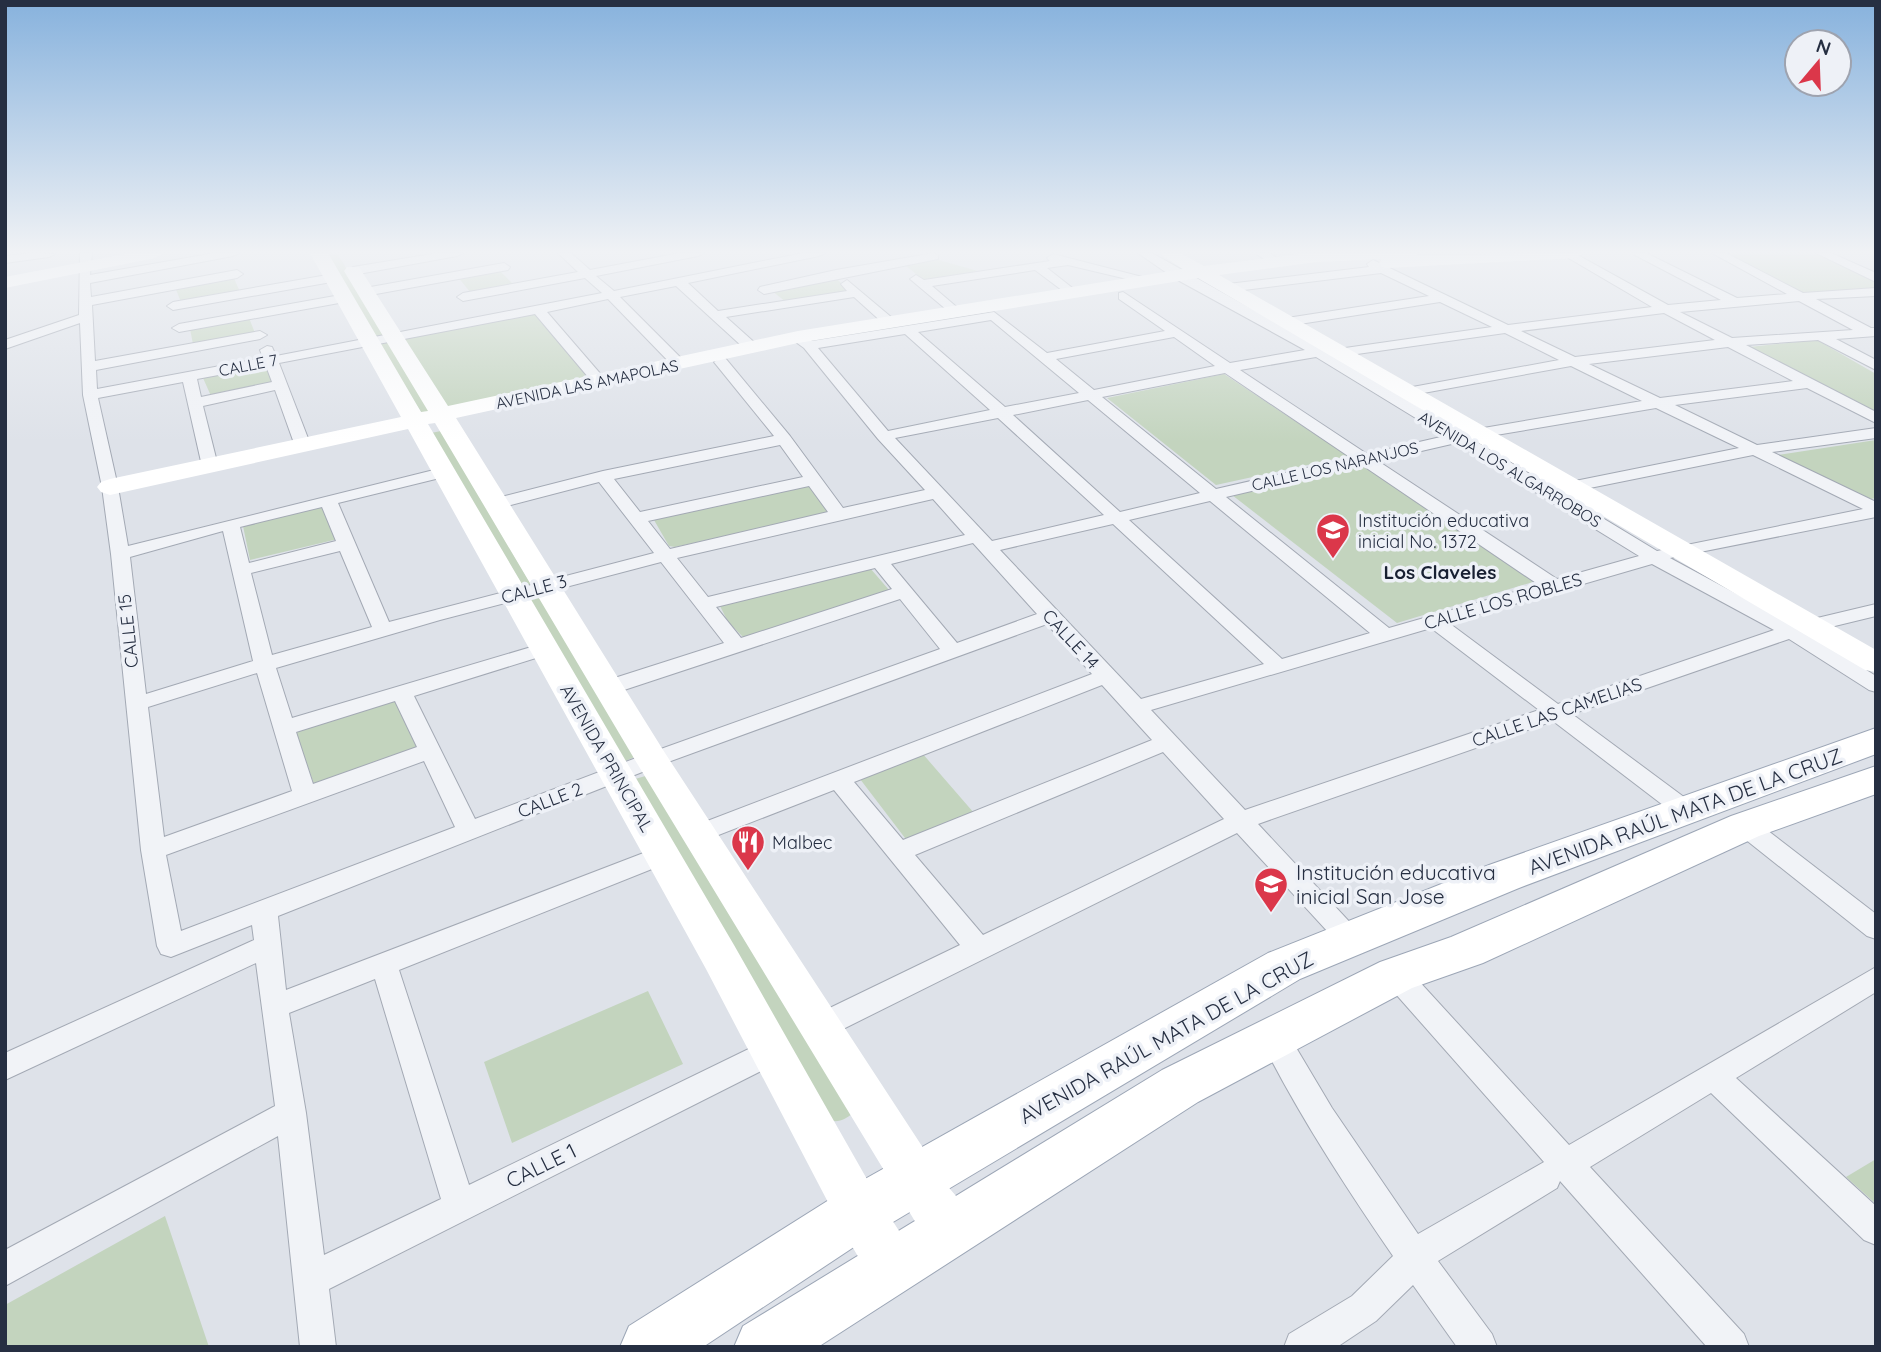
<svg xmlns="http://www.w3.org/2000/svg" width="1881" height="1352" viewBox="0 0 1881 1352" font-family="Quicksand,sans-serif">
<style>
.green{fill:#c3d4be}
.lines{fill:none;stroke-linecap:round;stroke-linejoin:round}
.street-casing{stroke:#a3a9b4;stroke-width:2}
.primary-casing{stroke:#9ca6b6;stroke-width:2}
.street{fill:#f1f3f7;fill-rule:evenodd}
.secondary{fill:#fff;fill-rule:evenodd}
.primary{fill:#fff;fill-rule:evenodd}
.labels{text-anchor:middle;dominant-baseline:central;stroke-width:7;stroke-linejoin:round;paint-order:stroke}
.far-street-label{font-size:16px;fill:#262f42;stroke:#eef1f7}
.poi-label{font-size:18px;fill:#262f42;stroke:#eef1f7;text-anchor:start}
.street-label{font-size:18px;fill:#262f42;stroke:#eef1f7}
.neighbourhood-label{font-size:19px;font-weight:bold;fill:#182032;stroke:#eef1f7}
.near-street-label{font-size:21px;fill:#262f42;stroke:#eef1f7}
.near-poi-label{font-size:21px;fill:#262f42;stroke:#eef1f7;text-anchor:start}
</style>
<rect width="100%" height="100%" fill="#dee2e9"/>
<path class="green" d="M324 253H337L387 335 373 337Z
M1727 253H1816L1876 282V289L1806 294Z
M935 259 978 271 923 280 904 264Z
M499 270 513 284 470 292 458 277Z
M233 276 240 292 181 302 175 287Z
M835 277 851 293 786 302 772 291Z
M534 314 590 379 443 411 396 341Z
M249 318 255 333 193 344 190 329Z
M1817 340 1876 374V413L1749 347Z
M387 341 433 412 423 415 377 344Z
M266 365 272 384 211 396 203 378Z
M1224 374 1348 456 1216 485 1107 398Z
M441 431 532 586 524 588 431 433Z
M1876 440V498L1871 499 1778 455Z
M1362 464 1536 581 1397 623 1232 495Z
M812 485 830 512 675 547 669 546 654 520Z
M324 505 338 539 250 560 243 526Z
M870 568 889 590 744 638 728 622 720 606Z
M538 593 637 756 621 763 527 597Z
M396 698 419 749 314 784 294 728Z
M922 753 974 813 914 839 905 838 860 779Z
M649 775 853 1113C847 1118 841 1122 833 1121L635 779Z
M648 991 683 1064 512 1143 484 1062Z
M1876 1159V1204L1846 1177Z
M165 1216 209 1347H5V1305Z"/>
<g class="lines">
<g class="street-casing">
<path id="street" d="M32 253 55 254 49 257 5 263V256Z
M80 253H92L90 275 215 253H239L233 256 90 283 91 297 237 270 243 274 237 278 92 305 95 361 260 331 267 335 260 339 96 370 97 389 263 358 260 350 267 346 272 347 276 356 602 293 585 278 463 301 457 297 463 293 578 272 558 253H571L590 270 680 253H704L698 256 596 276 614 291 803 253H825L819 256 688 283 718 311 847 291 841 284 847 280 897 322 890 326 885 325 854 297 726 317 755 343 757 346 750 350 745 349 676 286 620 297 684 361 686 364 679 368 674 367 608 299 547 312 604 378 606 381 599 385 594 384 535 314 279 363 311 446 303 451 295 446 275 390 203 406 218 466 210 471 202 466 183 382 98 398 118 487 128 546 446 467 452 469 454 472 452 475 338 503 389 622 654 553 599 482 495 509 486 504 489 500 603 471 774 436 714 362 721 358 726 359 790 436 843 508 925 490 878 439 804 348 793 340V334H803L812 341 994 312 1047 353 1165 331 1119 299V293L1123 292 1230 363 1305 350 1174 278 1138 253H1152L1321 348 1338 349 1492 327 1440 302 1287 326 1280 322 1287 318 1429 296 1381 273 1228 292 1222 288 1228 284 1369 267 1367 264 1373 260 1508 325 1652 307 1560 253H1574L1668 305 1721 300 1631 253H1646L1737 298 1787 294 1712 253H1726L1803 293 1876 288V296L1816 299 1871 328H1876V336L1836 339 1876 360V370L1818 340 1746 345 1876 412V423L1807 388 1675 405 1757 445 1876 428V438L1772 452 1876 502V517L1670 558 1792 624 1876 604V616L1806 633 1876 676V692L1869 690 1789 639 1572 714 1692 803 1696 809 1692 815 1684 817 1676 815 1553 721 1258 824 1358 931 1362 938 1358 945 1349 949 1340 945 1237 833 829 1036 819 1039 809 1036 805 1027 809 1018 960 945 834 790 698 843 689 840 686 834 689 828 1092 674 1047 624 660 765 278 916 286 990 654 849 663 846 672 849 675 855 672 861 399 970 469 1185 763 1042 773 1038 783 1042 788 1051 783 1060 329 1289 336 1347H300L278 1136 5 1286V1250L275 1106 256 963 5 1080V1053L254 940 252 925 171 957 161 954 157 946 141 850 111 554 102 487 83 395 80 323 5 349V340L79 315ZM1799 301 1853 330 1732 338 1680 312ZM1664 313 1715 340 1575 357 1521 331ZM991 320 1079 393 1005 407 918 332ZM1505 333 1559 360 1407 388 1400 392 1407 396 1571 366 1642 401 1460 432 1336 357ZM905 334 990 410 888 431 818 348ZM1174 337 1215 366 1094 390 1056 359ZM1728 347 1793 381 1660 398 1589 364ZM1316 357 1445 436 1367 454 1240 370ZM266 366 272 382 201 397 197 379ZM1225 373 1351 458 1216 489 1102 397ZM1088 400 1200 493 1120 512 1013 415ZM1656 408 1739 448 1570 482 1564 483 1562 487 1564 491 1570 492 1753 455 1863 509 1657 551 1472 439ZM998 418 1104 515 992 541 895 438ZM1456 443 1639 556 1557 579 1378 461ZM780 445 803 477 640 512 614 479ZM1362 465 1539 585 1389 628 1226 497ZM809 486 828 512 670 549 648 521ZM933 499 965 535 708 597 677 558ZM1210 501 1370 633 1282 659 1129 520ZM322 507 336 541 249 563 240 527ZM1113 524 1264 664 1141 699 1000 550ZM223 531 253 661 146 694 130 557ZM973 543 1037 614 957 643 891 564ZM340 551 372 627 272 655 251 573ZM661 562 724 643 602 682 599 687 602 692H618L900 599 940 649 644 755 475 819 414 696 552 653 555 649 552 645H538L292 718 276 668 440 620ZM1652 564 1774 630 1558 704 1449 623ZM875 568 892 589 741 638 716 607ZM1431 628 1539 710 1245 810 1151 710ZM257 673 292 791 164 837 148 707ZM1102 685 1152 740 903 840 854 782ZM395 701 417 747 313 784 296 732ZM1163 752 1224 819 983 935 915 855ZM424 761 455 827 181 931 166 855ZM375 979 441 1199 324 1255 306 1113 289 1013Z
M438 253H463L457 256 353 275 347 271 353 267Z
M934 253 938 255V259L764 294 758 290 760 287 836 270Z
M1255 253H1269L1283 262 1273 265Z
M1816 253H1831L1876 273V282Z
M1053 254 1154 280 1148 284 1068 265 1047 268 1075 290 1077 293 1071 297 1035 270 932 286 959 309V315L954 316 910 279 916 275 924 280 1050 261 1047 258Z
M504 263 510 267 508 270 365 296 359 292 365 288Z
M333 274 337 275V281L173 310 167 306 173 302Z
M346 294 350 295V301L179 332 172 328 179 324Z
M1745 817 1754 820 1876 914V939L1867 936 1736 832 1733 826 1736 820Z
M1396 964 1406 967 1569 1145 1876 967V992L1736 1078 1876 1206V1245L1864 1240 1711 1093 1590 1167 1744 1334 1749 1347H1707L1560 1181 1557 1188 1438 1261 1492 1334 1497 1347H1457L1413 1285 1376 1321 1337 1347H1284L1289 1334 1352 1296 1393 1256C1345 1186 1298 1114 1260 1038L1265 1029 1275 1026 1285 1029 1332 1108 1418 1234 1544 1162 1386 983 1382 975 1386 967Z"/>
</g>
<g class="primary-casing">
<path id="primary" d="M1876 728V754L1519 888 1300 979 878 1231 703 1347H620L629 1326 840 1193 1268 953 1489 865Z
M1876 766V794L1759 836 1483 963 1412 988 1198 1102 818 1347H734L743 1326 1162 1070 1380 962 1451 937 1731 816Z"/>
</g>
<use href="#street" class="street"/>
<path class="secondary" d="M130 253H164L155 258 5 288V277Z
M310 253H328L421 412 428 411 344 271 347 267H359L448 406 798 331 1183 269 1159 253H1180L1204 266 1309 253H1419L1416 256 1584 253 1575 258 1388 268 1382 267 1379 263 1382 259 1317 262 1219 275 1876 650V672L1865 670 1198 278 798 343 456 418 665 753 950 1189 969 1211 976 1228 969 1245 951 1252 933 1245 916 1223 635 760 435 423 428 424 734 945 876 1195 910 1248 918 1266 910 1284 892 1292 874 1284 842 1229 706 969 408 429 110 495 101 492 97 487 101 482 110 479 401 417Z"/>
<use href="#primary" class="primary"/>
</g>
<linearGradient id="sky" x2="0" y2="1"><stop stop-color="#87b2dd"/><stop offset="0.57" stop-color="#f0f2f5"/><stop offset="1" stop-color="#f0f2f5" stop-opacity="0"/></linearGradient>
<rect width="1881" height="442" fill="url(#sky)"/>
<defs>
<g id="school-pin" transform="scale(1.75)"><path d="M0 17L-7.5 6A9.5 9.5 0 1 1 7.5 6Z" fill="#db374a" stroke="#eef1f7"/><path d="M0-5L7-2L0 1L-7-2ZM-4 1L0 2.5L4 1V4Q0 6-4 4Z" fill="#fff"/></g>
<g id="restaurant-pin" transform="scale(1.75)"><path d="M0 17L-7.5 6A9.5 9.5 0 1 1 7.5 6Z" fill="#db374a" stroke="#eef1f7"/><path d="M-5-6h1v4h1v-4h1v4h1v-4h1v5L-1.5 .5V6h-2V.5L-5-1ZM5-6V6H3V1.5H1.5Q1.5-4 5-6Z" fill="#fff"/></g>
</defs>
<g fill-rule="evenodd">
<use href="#school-pin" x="1333" y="530"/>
<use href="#restaurant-pin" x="748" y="842"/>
<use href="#school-pin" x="1271" y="884"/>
</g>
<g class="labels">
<g class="far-street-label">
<text transform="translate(248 365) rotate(-11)">CALLE 7</text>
<text transform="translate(587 384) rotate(-12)">AVENIDA LAS AMAPOLAS</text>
<text transform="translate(1335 466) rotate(-13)">CALLE LOS NARANJOS</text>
<text transform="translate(1510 469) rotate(31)">AVENIDA LOS ALGARROBOS</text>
</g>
<g class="poi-label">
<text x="1358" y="520">Institución educativa<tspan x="1358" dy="21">inicial No. 1372</tspan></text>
<text x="772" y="842">Malbec</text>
</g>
<g class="street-label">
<text transform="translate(534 589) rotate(-15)">CALLE 3</text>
<text transform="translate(1503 601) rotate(-16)">CALLE LOS ROBLES</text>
<text transform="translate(128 631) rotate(-96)">CALLE 15</text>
<text transform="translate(1071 639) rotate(47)">CALLE 14</text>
<text transform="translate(1557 712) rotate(-19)">CALLE LAS CAMELIAS</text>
<text transform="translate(607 758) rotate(60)">AVENIDA PRINCIPAL</text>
<text transform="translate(550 800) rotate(-21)">CALLE 2</text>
</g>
<g class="neighbourhood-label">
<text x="1440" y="572">Los Claveles</text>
</g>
<g class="near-street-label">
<text transform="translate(1685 811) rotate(-20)">AVENIDA RAÚL MATA DE LA CRUZ</text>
<text transform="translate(1166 1037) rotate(-29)">AVENIDA RAÚL MATA DE LA CRUZ</text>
<text transform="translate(541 1165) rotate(-26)">CALLE 1</text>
</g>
<g class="near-poi-label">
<text x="1296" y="872">Institución educativa<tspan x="1296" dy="24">inicial San Jose</tspan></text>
</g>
</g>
<rect width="1881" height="1352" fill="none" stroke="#262f42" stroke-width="14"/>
<g transform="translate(1818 63) rotate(19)"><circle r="33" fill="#eef1f7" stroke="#9ea3af" stroke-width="2"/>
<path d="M0-5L12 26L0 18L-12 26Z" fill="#db374a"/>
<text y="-10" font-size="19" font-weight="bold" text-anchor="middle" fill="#262f42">N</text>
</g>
</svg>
